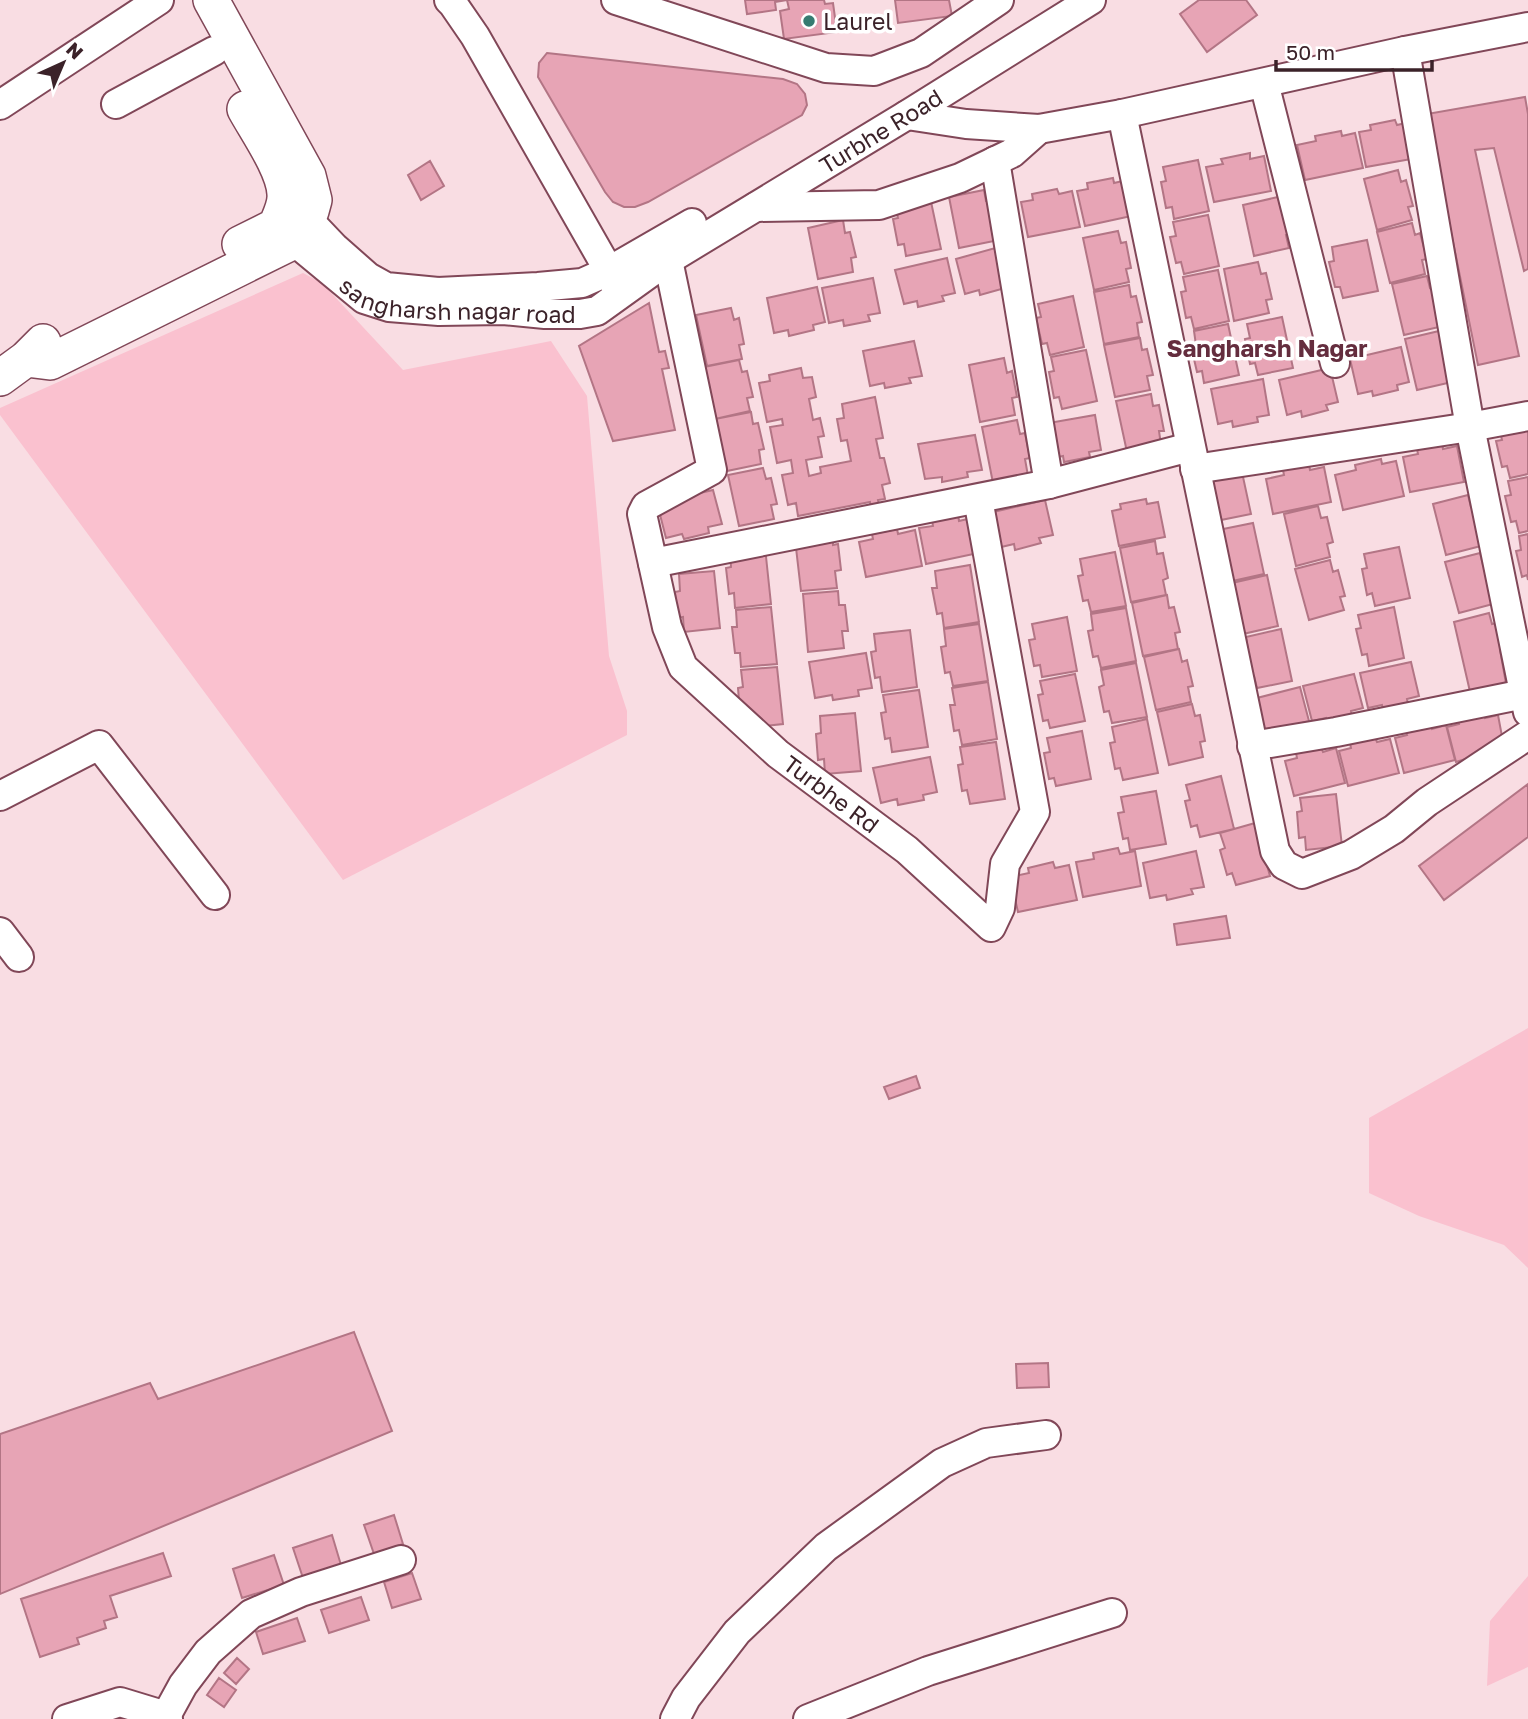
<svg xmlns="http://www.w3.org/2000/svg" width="1528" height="1719" viewBox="0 0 1528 1719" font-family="'Golos Text',sans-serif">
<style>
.green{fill:#fac1cf}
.building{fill:#e7a4b5;stroke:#b37585;stroke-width:2}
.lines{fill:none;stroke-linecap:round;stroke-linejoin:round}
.minor-casing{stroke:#814758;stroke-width:32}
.major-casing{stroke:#814758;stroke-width:38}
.minor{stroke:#fff;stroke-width:28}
.major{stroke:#fff;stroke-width:35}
.poi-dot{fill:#367b71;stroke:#fff;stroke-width:2.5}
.labels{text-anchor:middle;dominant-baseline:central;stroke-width:7;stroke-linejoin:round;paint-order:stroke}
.poi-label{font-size:23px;fill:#3b2229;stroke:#fff;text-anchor:start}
.street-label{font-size:23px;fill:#3b2229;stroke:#fff}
.neighbourhood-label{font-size:24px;font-weight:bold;fill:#642d3e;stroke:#fff}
</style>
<rect width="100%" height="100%" fill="#f9dde3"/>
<path class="green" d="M303 273 322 283 403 370 551 341 587 396 609 656 627 711V735L343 880 0 415V408Z
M1528 1028V1268L1504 1245 1419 1216 1369 1193V1118Z
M1528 1576V1667L1487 1686 1490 1621Z"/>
<path class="building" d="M745 0H787L775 2 776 10 747 14Z
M787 0H824L825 4 833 3 837 32 784 39 780 11 789 9Z
M895 0H949L952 16 898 23Z
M1199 0H1246L1257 15 1207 52 1180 14Z
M547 53 783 79 797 84 805 94 807 105 802 115 648 202 635 207H624L613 202 605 192 538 77 539 63Z
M1525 97 1528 114V269L1524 271 1494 148 1475 150 1519 356 1478 365 1427 114Z
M1395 120 1397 125 1410 122 1417 158 1366 167 1359 132 1371 130 1370 125Z
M1341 131 1342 136 1355 133 1363 168 1305 180 1297 145 1316 141 1315 136Z
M1250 153V159L1264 156 1271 191 1214 202 1206 167 1223 164 1221 159Z
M1198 160 1209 211 1174 219 1172 207 1166 208 1161 182 1166 181 1163 167Z
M430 161 444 186 421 200 408 175Z
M1398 170 1401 182 1406 180 1413 206 1408 207 1412 220 1377 230 1364 179Z
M1113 178 1114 183 1127 180 1136 215 1085 226 1077 191 1088 189 1087 183Z
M1057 189 1059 194 1072 191 1080 227 1028 237 1021 202 1033 200 1032 194Z
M984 190 986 201H991L997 226 991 227 994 241 959 248 949 197Z
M930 197 941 249 906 256 904 244 898 245 893 219 898 218 895 205Z
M1278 197 1281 209 1286 208 1291 234 1286 235 1289 248 1254 256 1243 205Z
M1208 215 1219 266 1184 274 1181 262 1176 263 1170 237 1176 236 1173 222Z
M843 220 845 233 850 232 856 257 851 258 853 272 818 279 808 228Z
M1412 223 1415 235 1420 233 1427 259 1422 260 1425 274 1390 283 1377 232Z
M1118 231 1121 243 1126 242 1131 268 1126 269 1129 282 1094 290 1083 238Z
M1367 240 1378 291 1343 298 1340 287H1335L1329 262 1334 261 1332 247Z
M1006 245 1005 288 980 295 979 290 965 294 956 259Z
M947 258 955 293 942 296 944 301 918 307 917 301 904 304 895 270Z
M1258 262 1261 274 1266 273 1272 299 1266 300 1269 313 1234 321 1224 269Z
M1218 270 1229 321 1194 329 1191 317 1186 318 1181 292 1186 291 1183 277Z
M1427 276 1430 288 1435 287 1441 312 1436 314 1439 327 1404 335 1392 284Z
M873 278 880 313 868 315 870 321 844 326 843 320 829 323 822 288Z
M1129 285 1131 297 1136 296 1142 322 1137 323 1139 337 1104 344 1094 292Z
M817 287 825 322 813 325 814 330 789 336 788 330 774 333 767 298Z
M1073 296 1084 347 1050 355 1047 343 1042 344 1036 318 1041 317 1038 304Z
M649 303 659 352 665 351 669 368 662 369 675 430 613 441 579 346Z
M731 308 734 320 739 318 744 344 739 345 742 359 707 366 696 315Z
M1282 317 1293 368 1258 375 1255 363 1250 364 1245 339 1250 338 1247 324Z
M1228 324 1239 375 1204 383 1202 371 1197 372 1191 346 1196 345 1194 331Z
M1439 331 1452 382 1417 390 1405 339Z
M1140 338 1142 350 1147 349 1153 375 1147 376 1150 390 1115 397 1104 345Z
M914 341 922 376 909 378 911 383 885 388 884 383 870 386 863 351Z
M1401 347 1409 382 1397 385 1398 390 1373 396 1372 391 1358 394 1350 359Z
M1086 350 1097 401 1062 409 1059 397 1054 398 1049 372 1054 371 1051 357Z
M1004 358 1007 373 1012 371 1017 397 1012 398 1015 415 980 422 969 365Z
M739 360 742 372 747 371 753 397 747 398 750 411 715 419 704 367Z
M801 368 803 378 812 377 816 397 809 399 813 420 820 418 824 436 818 437 822 457 806 460 809 476 821 473 820 467 851 461 847 440 841 441 837 419 844 418 842 404 875 397 883 438 876 439 880 458H884L890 483 882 485 885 499 878 500 880 508 871 509 870 502 798 516 796 503 788 505 782 475 793 473 791 460 777 463 770 427 783 425 782 419 767 422 759 383 770 381 769 375Z
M1330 368 1338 402 1326 405 1328 410 1302 417 1301 411 1287 415 1279 380Z
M1263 379 1269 415 1257 417 1258 422 1233 427 1232 421 1218 424 1211 389Z
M1151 394 1153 406 1159 405 1164 431H1159L1161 445 1127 452 1116 401Z
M751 412 753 424 758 423 764 449 759 450 761 464 727 471 715 419Z
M1095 415 1101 450 1089 452 1090 457 1064 462 1063 456 1049 459 1043 424Z
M1017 420 1020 434 1025 433 1030 458 1025 459 1028 476 993 483 982 427Z
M1528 420V474L1510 478 1507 466 1502 467 1496 441 1502 440 1499 427Z
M975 435 982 470 967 472 968 477 942 482V477L925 479 918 444Z
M1442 444 1443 449 1457 446 1464 482 1410 492 1403 457 1418 454 1417 449Z
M1381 459 1382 464 1396 461 1404 496 1343 510 1335 475 1356 470 1355 465Z
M1240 463 1251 514 1216 521 1205 470Z
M1309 465 1310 470 1324 467 1331 502 1273 514 1266 479 1284 475 1283 470Z
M763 468 766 479 771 478 777 504 771 505 774 519 739 526 728 475Z
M1528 477V531L1519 533 1516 521 1511 522 1505 496 1511 495 1508 481Z
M713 490 722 524 708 527 709 533 684 539 682 534 666 538 657 503Z
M1468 495 1471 507 1476 506 1481 546 1446 555 1433 504Z
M1146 499 1147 504 1158 502 1165 537 1119 546 1112 511 1121 509 1120 504Z
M1045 500 1053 535 1039 538 1041 543 1015 550 1014 544 997 548 989 513Z
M1318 506 1321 518 1327 517 1333 542 1327 544 1330 557 1296 566 1284 514Z
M958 515 959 521 976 517 983 552 926 564 919 528 933 526 932 520Z
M1253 523 1264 574 1228 582 1218 530Z
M897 529 898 534 915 530 922 566 866 577 859 542 873 539 872 534Z
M833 533V545L838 544 841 570 835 571 837 588 801 591 795 539Z
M1528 534V580L1527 575 1522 577 1516 551 1521 550 1519 536Z
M1155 541 1157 554 1163 553 1168 578 1163 580 1166 595 1131 602 1120 548Z
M765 547 771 604 735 608 734 593 729 594 726 568 731 567 730 550Z
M1399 547 1410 598 1375 606 1372 593 1367 595 1362 569 1367 568 1364 554Z
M1115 552 1126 606 1091 612 1088 600 1083 601 1078 576 1083 575 1080 559Z
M1480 553 1483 565 1488 563 1493 604 1459 613 1445 562Z
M1330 560 1333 572 1338 570 1345 596 1340 597 1344 610 1309 620 1295 569Z
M970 565 979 622 944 628 942 613 937 614 932 588H937L935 571Z
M714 571 720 628 684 632 683 617 677 618 675 592 680 591 679 574Z
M1267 575 1278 626 1243 634 1232 583Z
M838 591 839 605H845L848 631H842L844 648 808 652 803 594Z
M1167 595 1169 608 1174 607 1180 632 1175 633 1178 649 1143 656 1132 603Z
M771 607 777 664 741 667 740 653H735L732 627H737L736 610Z
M1394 607 1404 658 1369 666 1367 654 1362 655 1356 629 1361 628 1358 615Z
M1126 608 1136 661 1101 668 1098 656 1093 657 1088 631 1093 630 1091 614Z
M1489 613 1492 624 1497 623 1505 648 1500 650 1507 689 1471 696 1454 622Z
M1067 617 1077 671 1042 677 1040 665 1034 666 1029 640 1035 639 1032 624Z
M979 624 988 681 953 686 950 672 945 673 941 647 946 646 944 629Z
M1281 629 1292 681 1257 688 1254 676 1249 677 1243 652 1248 650 1246 637Z
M910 630 917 687 882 692 880 677 875 678 871 652 876 651 874 634Z
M1179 649 1182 662 1187 660 1193 686 1188 687 1191 702 1156 710 1144 657Z
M866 653 872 688 858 690 859 696 833 700 832 695 815 698 809 662Z
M1411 662 1419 696 1407 699 1408 704 1383 710 1382 705 1368 708 1360 673Z
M1136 663 1147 717 1112 723 1109 711 1104 712 1099 687 1104 685 1101 670Z
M777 667 783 724 747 728 740 714 738 688 743 687 741 670Z
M1075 674 1085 721 1050 728 1048 720 1043 721 1038 695 1043 694 1040 681Z
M1354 674 1363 708 1351 711 1352 717 1327 723 1326 718 1312 721 1303 686Z
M988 682 997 739 962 745 959 730 954 731 950 705H955L952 688Z
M1300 687 1309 721 1258 735 1249 700Z
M919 690 928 747 892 752 890 738 885 739 881 713 886 712 883 695Z
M1192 704 1195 716 1200 715 1205 741 1200 742 1203 757 1169 765 1157 712Z
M855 713 861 771 825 774 824 759 818 760 816 734 821 733 820 716Z
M1483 713 1485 718 1498 715 1504 747 1456 762 1447 727 1459 724 1458 719Z
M1147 719 1158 773 1123 780 1120 768 1115 769 1110 743 1115 742 1112 727Z
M1431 723 1432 729 1446 725 1455 760 1404 773 1395 738 1407 735 1405 730Z
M1082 731 1091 779 1056 786 1054 778 1049 779 1044 753 1050 752 1047 738Z
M1375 737 1377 742 1390 739 1399 773 1348 786 1339 751 1351 748 1350 743Z
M996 742 1005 799 970 804 967 790 962 791 958 765 963 764 960 747Z
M1321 747 1323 752 1336 748 1345 783 1294 796 1285 761 1297 758 1296 753Z
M930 757 937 792 923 795 924 800 898 805 897 799 881 803 873 768Z
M1221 776 1234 829 1200 837 1197 825 1191 827 1185 801 1190 800 1186 785Z
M1528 784V837L1444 900 1419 866Z
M1156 791 1166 844 1130 850 1128 838 1123 839 1118 813 1124 812 1121 797Z
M1336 794 1342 846 1306 850 1305 837 1299 838 1297 812 1302 811 1300 798Z
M1255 823 1270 876 1236 885 1232 873 1227 875 1220 850 1225 848 1220 833Z
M1118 848 1120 854 1135 851 1141 886 1083 897 1076 862 1094 859 1093 853Z
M1196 851 1204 887 1191 889 1193 894 1167 900 1166 895 1150 898 1143 863Z
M1053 862 1055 868 1069 865 1077 900 1018 912 1010 877 1029 873 1028 868Z
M1226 916 1230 938 1177 945 1174 924Z
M916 1076 920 1088 889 1099 884 1087Z
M354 1332 392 1431 0 1594V1434L150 1383 158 1399Z
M1048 1363 1049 1387 1017 1388 1016 1364Z
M394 1515 403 1544 374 1554 364 1525Z
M332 1535 341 1565 303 1578 293 1548Z
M163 1553 171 1576 110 1596 117 1617 104 1621 106 1628 77 1638 79 1644 40 1657 21 1599Z
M274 1555 284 1585 242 1598 233 1569Z
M412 1573 421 1599 392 1608 384 1582Z
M361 1597 369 1620 329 1633 321 1610Z
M297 1618 305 1641 263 1654 256 1632Z
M237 1658 249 1669 236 1684 224 1673Z
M219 1678 236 1690 224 1707 207 1695Z"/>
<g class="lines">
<g class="minor-casing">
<g id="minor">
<path d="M449 0 453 4 475 36 609 271 617 289"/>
<path d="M616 0 826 68 874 71 921 53 999 0"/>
<path d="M1405 51 1470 427 1528 712"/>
<path d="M1264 83 1335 363"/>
<path d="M116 104 214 51"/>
<path d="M0 105 159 0"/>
<path d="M1122 114 1275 851 1284 865 1302 874 1351 855 1394 829 1427 802 1528 735"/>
<path d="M907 115 966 124 1039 129 1122 114 1405 51 1528 27"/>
<path d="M995 161 1049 484"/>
<path d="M294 205 334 247 368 277 386 287 438 292 538 287 582 283 609 271 692 223"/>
<path d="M756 207 879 205 960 178 1012 153 1039 129"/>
<path id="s1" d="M277 227 364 299 389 307 439 311 503 310 545 314H580L597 311 668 260 907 115 1091 0"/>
<path id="s2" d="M668 260 712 470 646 506 642 514 667 627 683 667 778 754 907 850 991 927 1000 908 1005 864 1035 812 978 499"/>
<path d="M1195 469 1470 427 1528 416"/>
<path d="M653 563 1049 484 1190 447"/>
<path d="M1252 746 1336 732 1524 694"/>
<path d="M0 796 99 745 215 895"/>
<path d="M0 932 19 957"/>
<path d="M166 1716 183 1685 208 1652 251 1614 301 1592 401 1560"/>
<path d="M67 1719 120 1702 166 1716 168 1719"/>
<path d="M675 1719 686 1698 737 1632 826 1547 942 1463 986 1443 1046 1435"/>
<path d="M808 1719 928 1671 1112 1613"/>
</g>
</g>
<g class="major-casing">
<path id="major" d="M240 244 276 226C280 216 286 205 285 194 284 169 257 131 245 109
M26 359 50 362 294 241 311 211 314 200 308 176 211 0
M0 378 26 359 43 342"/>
</g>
<use href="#minor" class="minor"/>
<use href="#major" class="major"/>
</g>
<circle class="poi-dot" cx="809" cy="21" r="7"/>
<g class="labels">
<g class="poi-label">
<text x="823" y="21">Laurel</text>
</g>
<g class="street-label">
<text stroke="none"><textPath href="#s1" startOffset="684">Turbhe Road</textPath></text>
<text stroke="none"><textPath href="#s1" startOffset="206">sangharsh nagar road</textPath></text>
<text stroke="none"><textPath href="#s2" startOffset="653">Turbhe Rd</textPath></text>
</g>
<g class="neighbourhood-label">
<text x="1267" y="347">Sangharsh Nagar</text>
</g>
</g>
<g transform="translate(63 63) rotate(44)" stroke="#ffffff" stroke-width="5" paint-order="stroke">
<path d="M0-5L12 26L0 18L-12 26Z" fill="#3b2229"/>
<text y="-10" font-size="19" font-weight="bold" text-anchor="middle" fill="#3b2229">N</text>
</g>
<path d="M1276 60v10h156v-10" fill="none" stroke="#3b2229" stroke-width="3.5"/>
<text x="1286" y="60" font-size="21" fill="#3b2229" stroke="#ffffff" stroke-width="5" paint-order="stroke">50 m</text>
</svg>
